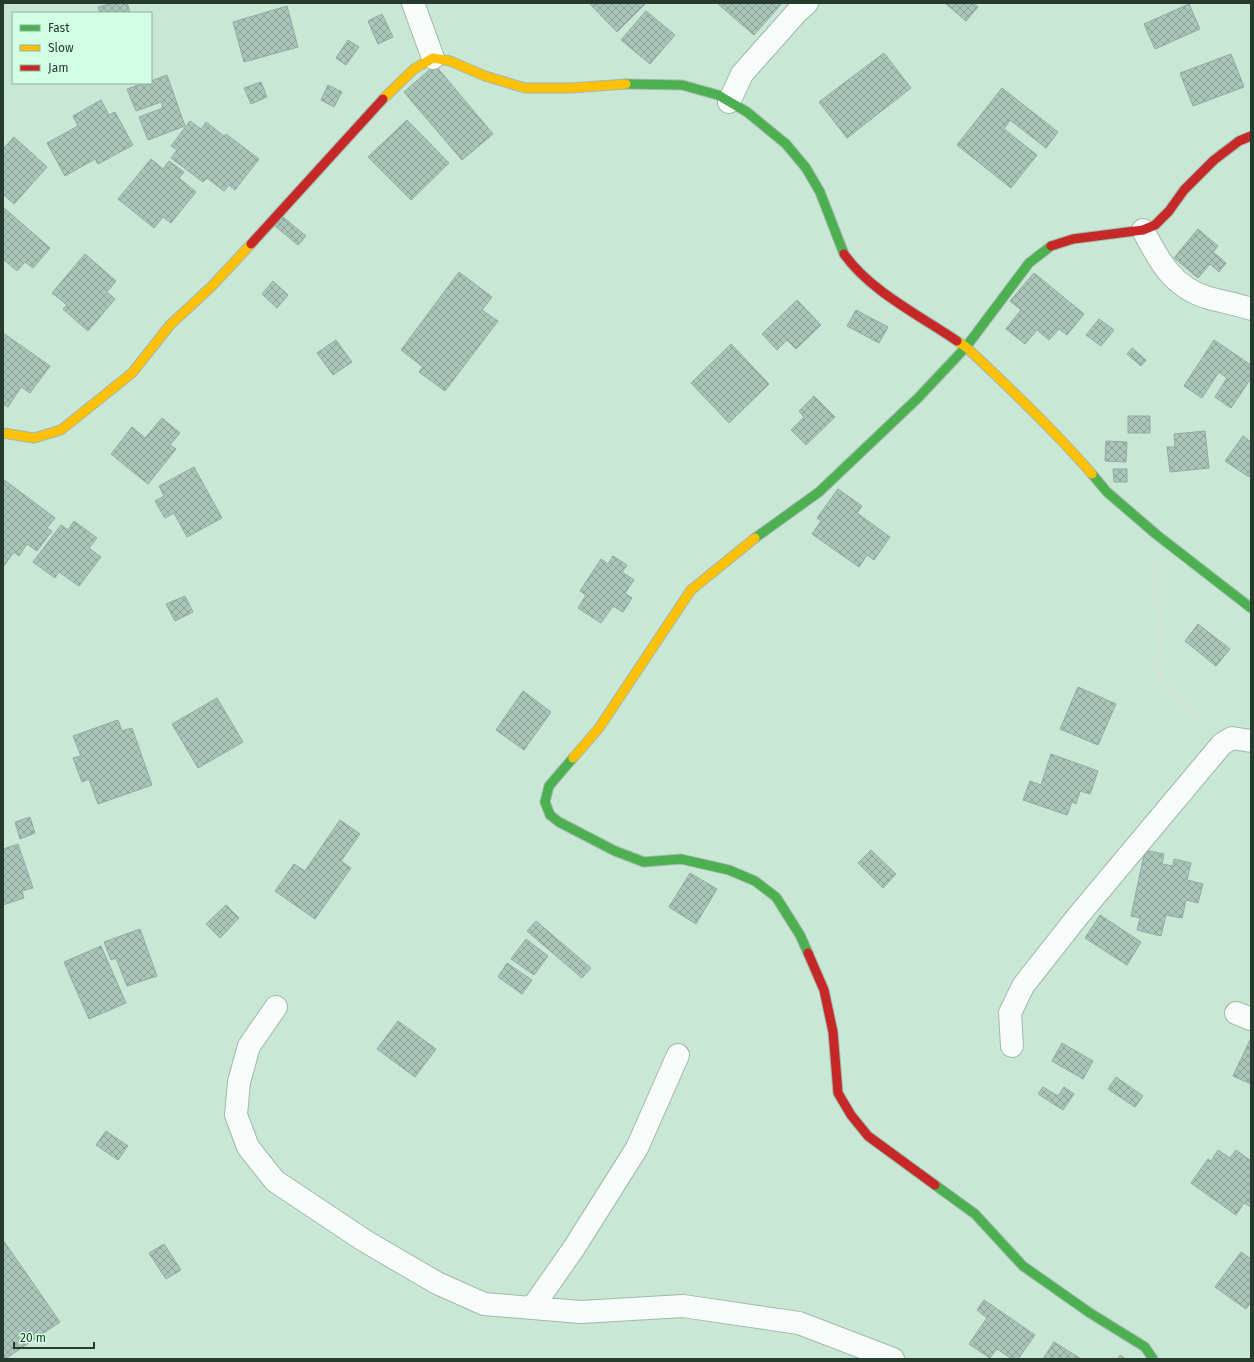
<svg xmlns="http://www.w3.org/2000/svg" width="1254" height="1362" viewBox="0 0 1254 1362" font-family="'Fira Sans',sans-serif">
<style>
.building{fill:url(#building-cross-hatch);stroke:#90aba0}
.lines{fill:none;stroke-linecap:round;stroke-linejoin:round}
.street-casing{stroke:#a1b9ab;stroke-width:24}
.fast-casing{stroke:#a1b9ab;stroke-width:11}
.slow-casing{stroke:#a1b9ab;stroke-width:11}
.jam-casing{stroke:#a1b9ab;stroke-width:11}
.path{stroke:#d5ded8;stroke-width:2.5;stroke-dasharray:4 2;stroke-linecap:butt}
.street{stroke:#f7fbf9;stroke-width:22}
.fast{stroke:#4caf50;stroke-width:9}
.slow{stroke:#ffc107;stroke-width:9}
.jam{stroke:#c62828;stroke-width:9}
</style>
<defs>
<pattern id="building-cross-hatch" width="8" height="8" patternUnits="userSpaceOnUse"><rect width="8" height="8" fill="#aac5ba"/><path d="M0 0l8 8M0 8l8-8" fill="none" stroke="#8aa198"/></pattern>
</defs>
<rect width="100%" height="100%" fill="#c9e7d5"/>
<path class="building" d="M114 3H127L130 13H100L98 7Z
M589 3H646L617 32Z
M717 3H782L754 35Z
M945 3H974L978 7 966 21Z
M1189 4 1200 29 1155 49 1144 24Z
M287 6 298 47 244 62 233 22Z
M646 11 675 35 650 64 621 40Z
M382 14 393 37 378 44 368 21Z
M348 40 359 47 346 65 336 58Z
M884 53 911 88 847 138 819 102Z
M1231 54 1244 87 1193 106 1180 73Z
M435 65 493 134 462 160 404 92Z
M167 75 185 126 148 140 139 117 163 108 161 102 136 111 127 89 145 83H151V81Z
M261 82 267 97 251 104 244 88Z
M328 85 342 92 334 107 321 100Z
M1002 88 1058 132 1046 148 1010 120 1004 129 1037 155 1011 188 957 145Z
M101 100 109 115 115 112 133 145 98 164 95 159 65 176 47 143 78 126 73 116Z
M407 120 449 163 411 200 368 157Z
M190 121 201 129 206 122 224 136 226 134 259 159 235 190 229 185 224 191 207 178 203 182 171 158 177 150 171 146Z
M14 137 47 167 14 204 3 194V149Z
M151 159 163 169 169 161 184 172 179 178 196 192 171 223 163 217 154 228 118 199Z
M3 207 50 248 33 268 25 262 17 271 3 259Z
M283 217 306 236 298 245 275 226Z
M1198 229 1218 246 1213 252 1226 263 1219 272 1210 264 1198 278 1174 258Z
M85 254 116 281 107 292 115 299 88 331 63 309 67 305 52 293Z
M459 272 492 297 482 310 498 321 445 391 419 372 423 367 401 350Z
M1034 273 1084 314 1067 335 1059 329 1049 340 1037 330 1025 344 1006 329 1021 310 1010 301Z
M273 281 288 295 277 308 262 294Z
M797 300 821 325 796 349 787 340 777 350 762 334Z
M856 310 888 327 879 343 847 326Z
M1099 319 1114 330 1101 346 1086 335Z
M3 333 50 366 30 393 21 387 8 407 3 404Z
M336 340 352 362 333 375 317 353Z
M1214 340 1251 365V378L1231 408 1215 397 1227 378 1219 372 1202 398 1184 386Z
M731 344 769 384 729 423 691 383Z
M1132 348 1146 360 1141 366 1127 354Z
M814 396 835 417 806 445 791 430 804 417 799 411Z
M1128 416H1150V433H1128Z
M162 418 180 433 170 445 176 449 148 484 111 454 132 427 145 438Z
M1205 431 1209 468 1170 472 1167 447H1175L1174 434Z
M1243 436 1251 442V474L1249 477 1225 461Z
M1106 441 1127 442 1126 462 1105 461Z
M194 467 222 518 187 537 174 513 165 518 155 501 164 496 159 486Z
M1113 469H1127V482H1114Z
M3 479 55 518 47 528 52 531 37 551 27 544 19 556 14 552 3 567Z
M838 489 862 506 857 513 890 537 874 560 867 555 859 567 812 534 821 521 817 518Z
M74 521 97 538 89 548 101 557 79 586 59 572 55 578 33 562 61 525 68 530Z
M613 556 627 565 622 572 634 580 625 593 632 598 623 612 613 606 601 623 578 608 586 595 580 591 601 559 608 564Z
M185 596 193 612 175 621 166 604Z
M1198 624 1230 649 1216 666 1185 641Z
M1078 687 1116 704 1098 745 1060 729Z
M523 691 551 712 524 750 496 730Z
M217 698 243 742 198 768 172 724Z
M118 720 122 731 132 728 152 785 98 804 89 779 82 782 73 758 81 756 73 736Z
M1051 754 1098 771 1090 794 1080 791 1076 804 1072 802 1067 815 1023 800 1030 781 1041 785Z
M30 817 35 833 20 839 15 822Z
M340 820 360 834 341 861 351 868 315 919 275 891 294 864 305 871Z
M18 844 33 888 22 891 24 898 3 905V849Z
M871 850 896 874 883 888 858 863Z
M1145 850 1164 854 1162 864 1173 866 1174 859 1191 863 1187 880 1203 884 1198 903 1186 900 1182 918 1166 915 1161 936 1137 930 1140 918 1131 916Z
M690 873 717 889 696 924 669 907Z
M226 905 239 918 220 938 206 924Z
M1100 915 1141 942 1127 965 1085 938Z
M536 921 591 968 582 978 527 931Z
M140 929 157 976 127 986 116 958 111 960 104 942Z
M526 939 548 956 534 975 511 959Z
M101 946 126 1003 89 1019 64 962Z
M507 963 532 980 522 994 498 977Z
M398 1021 436 1049 415 1077 377 1049Z
M1251 1038V1084L1233 1076Z
M1062 1043 1093 1061 1083 1079 1052 1061Z
M1116 1077 1143 1096 1135 1107 1108 1089Z
M1043 1087 1058 1096 1064 1087 1074 1094 1063 1110 1038 1094Z
M106 1131 128 1146 118 1160 96 1145Z
M1218 1150 1230 1158 1236 1150 1251 1161V1207L1244 1203 1236 1215 1191 1183 1208 1159 1211 1161Z
M3 1240 60 1322 5 1359H3Z
M164 1244 181 1270 166 1279 149 1253Z
M1241 1252 1251 1259V1302L1246 1309 1215 1287Z
M984 1300 1035 1335 1018 1359H1012L997 1349 990 1358 969 1344 987 1318 977 1310Z
M1054 1342 1081 1359H1043Z
M1120 1355 1126 1359H1118Z"/>
<g class="lines">
<g class="street-casing">
<path id="street" d="M413 3 433 58
M729 102 742 74 797 12 807 3
M1143 230C1159 261 1173 288 1209 298 1223 302 1237 304 1251 309
M276 1007 249 1046 239 1082 236 1115 248 1147 275 1181 365 1241 437 1283 484 1304 581 1312 683 1306 799 1323 893 1359
M1236 1013 1251 1019
M1012 1046 1010 1013 1023 986 1078 916 1222 744 1232 738 1251 741
M532 1308 574 1248 637 1148 678 1055"/>
</g>
<g class="fast-casing">
<path id="fast" d="M626 84 682 85 718 95 747 112 786 144 806 168 820 192 844 254
M1092 474 1107 492 1157 535 1251 608
M755 538 819 492 918 398 966 347 1029 263 1051 246
M573 758 549 786 545 802 550 815 559 822 615 851 644 862 681 859 729 870 755 881 776 897 800 935 808 953
M935 1185 975 1214 1023 1266 1090 1313 1145 1347 1153 1359"/>
</g>
<g class="slow-casing">
<path id="slow" d="M383 99 414 69 433 58 450 61 485 76 525 88H571L626 84
M957 341 966 347C1010 388 1053 429 1092 474
M3 433 34 438 61 430 132 373 170 325 212 286 251 244
M573 758 599 728 691 590 755 538"/>
</g>
<g class="jam-casing">
<path id="jam" d="M251 244 383 99
M1051 246 1073 239 1143 230 1155 225 1169 211 1184 190 1214 160 1239 141 1251 136
M844 254C870 291 919 315 957 341
M808 953 824 990 833 1032 838 1093 851 1115 868 1136 935 1185"/>
</g>
<path class="path" d="M3 5 6 3
M1156 565 1155 597 1158 620V642L1156 667 1161 679 1180 701 1209 724"/>
<use href="#street" class="street"/>
<use href="#fast" class="fast"/>
<use href="#slow" class="slow"/>
<use href="#jam" class="jam"/>
</g>
<rect width="1254" height="1362" fill="none" stroke="#253b2e" stroke-width="8"/>
<rect x="12" y="12" width="140" height="72" fill="#d2fee3" stroke="#8db09b"/>
<rect x="20" y="25" width="20" height="6" fill="#4caf50" stroke="#8db09b"/>
<text x="48" y="32" font-size="12" fill="#253b2e">Fast</text>
<rect x="20" y="45" width="20" height="6" fill="#ffc107" stroke="#8db09b"/>
<text x="48" y="52" font-size="12" fill="#253b2e">Slow</text>
<rect x="20" y="65" width="20" height="6" fill="#c62828" stroke="#8db09b"/>
<text x="48" y="72" font-size="12" fill="#253b2e">Jam</text>
<path d="M14 1342v6h80v-6" fill="none" stroke="#253b2e" stroke-width="2"/>
<text x="20" y="1342" font-size="12" fill="#253b2e" stroke="#d2fee3" stroke-width="3" paint-order="stroke">20 m</text>
</svg>
